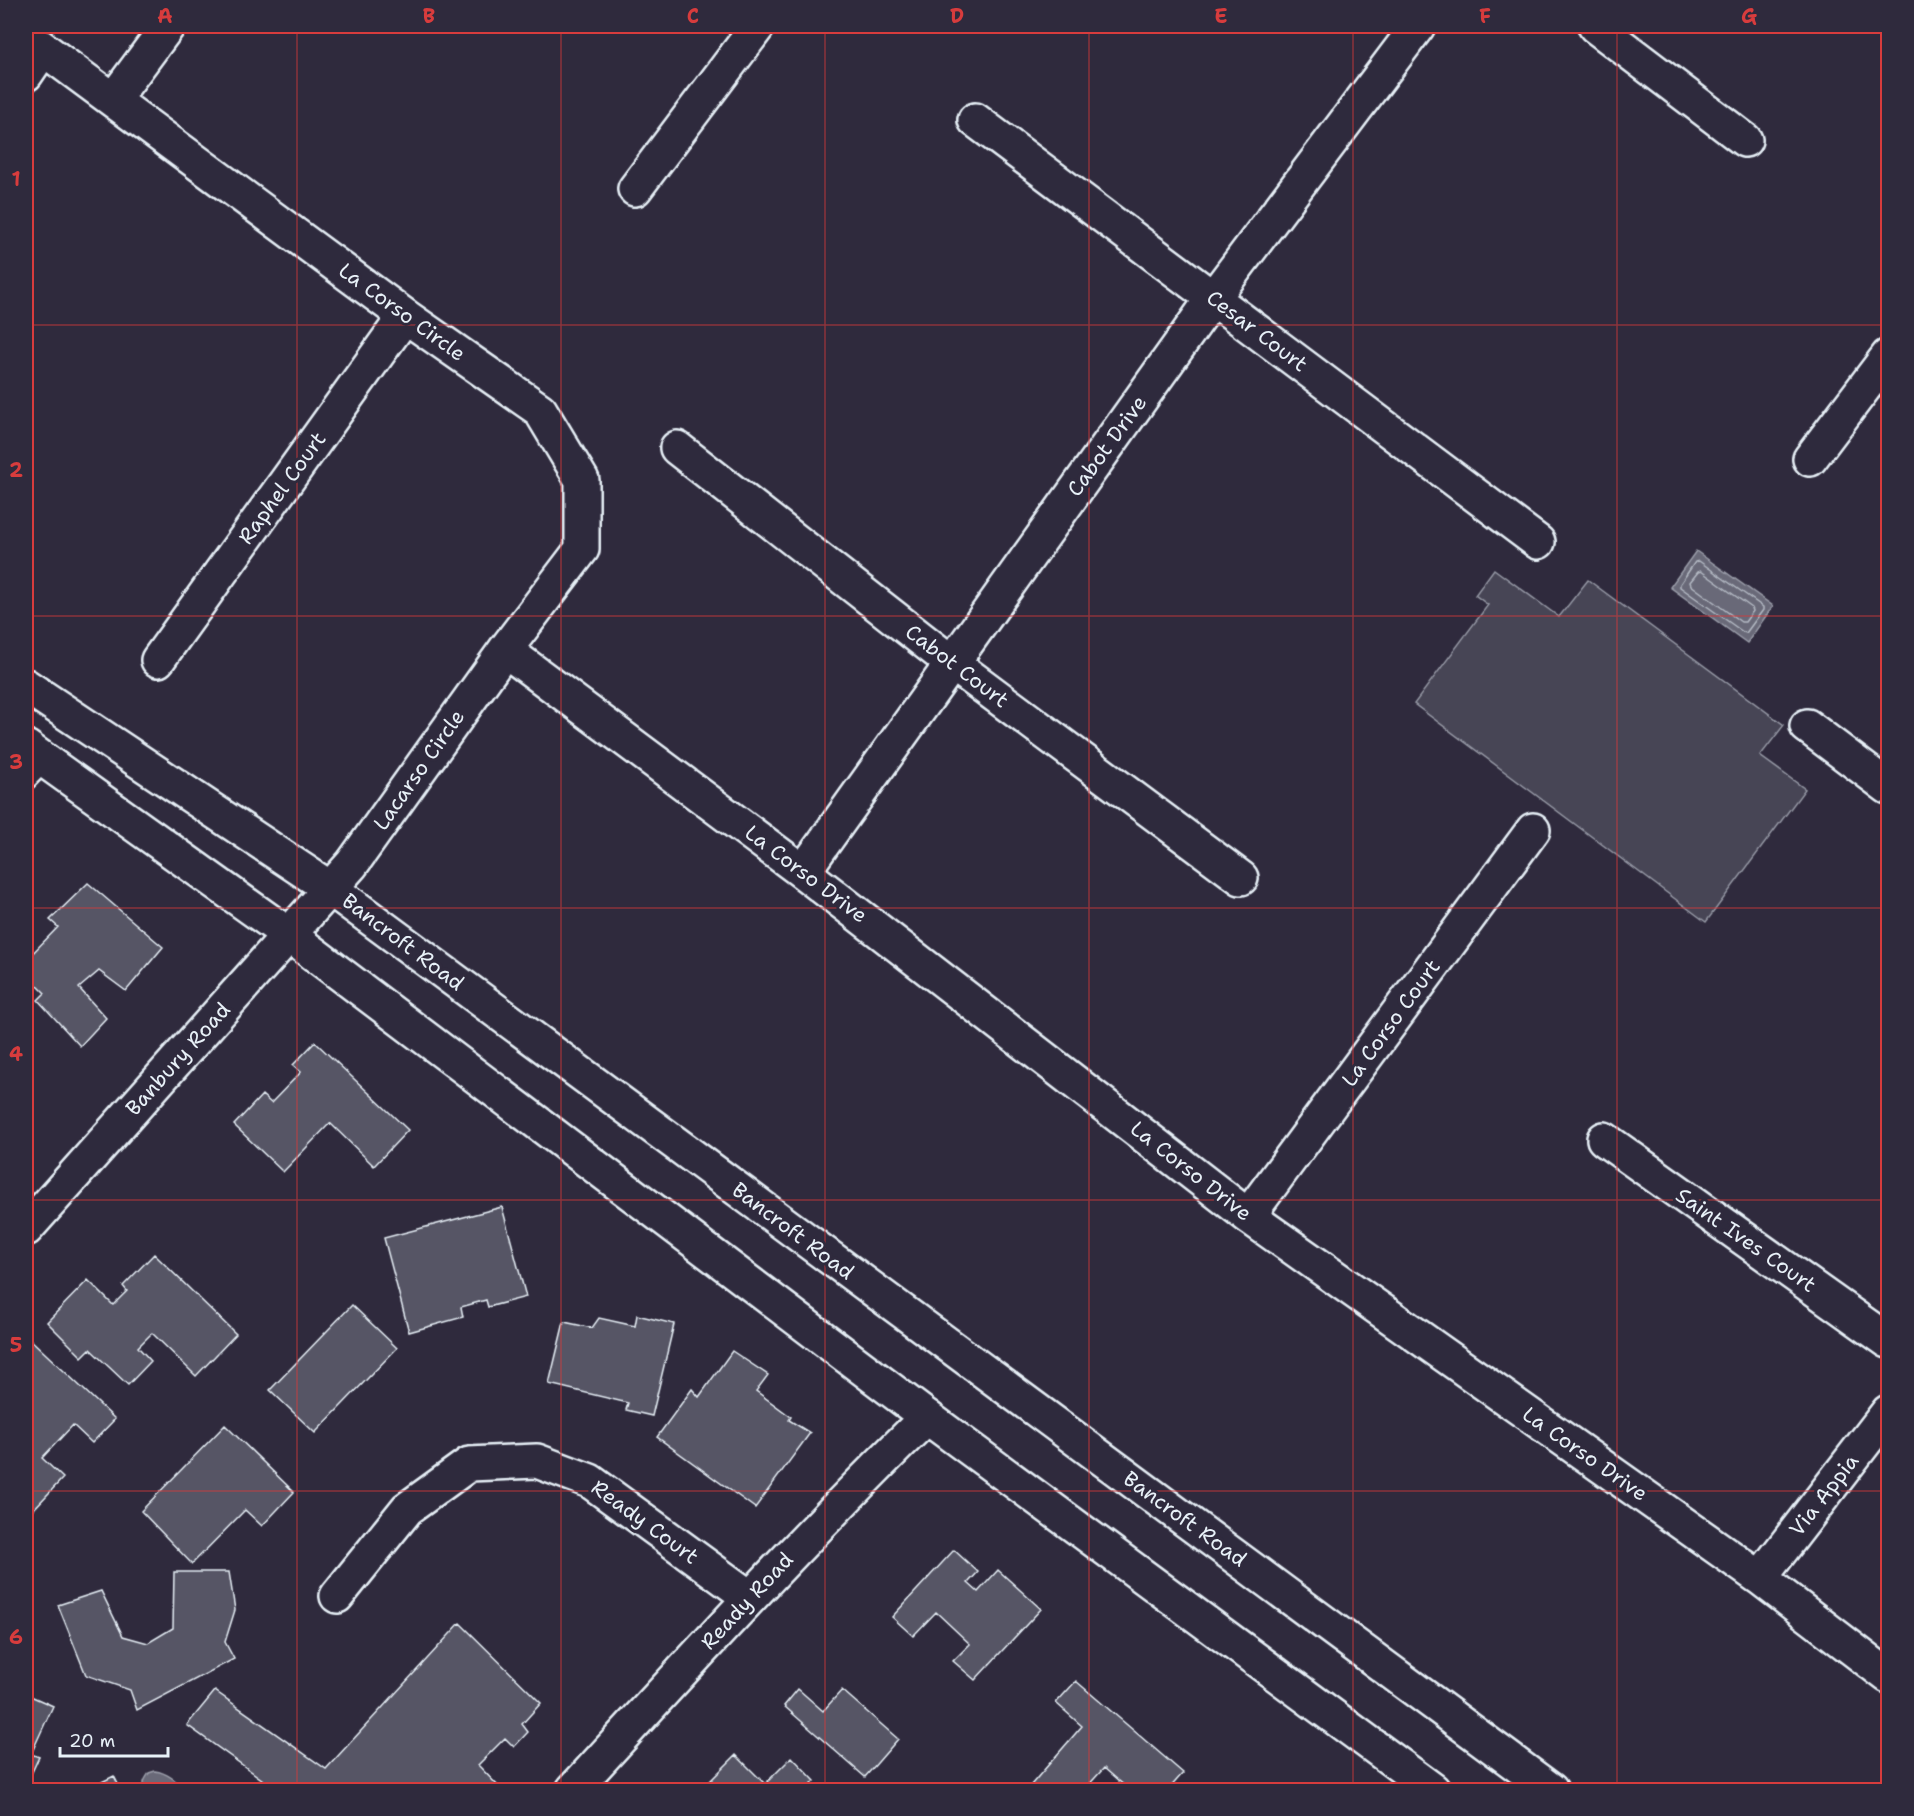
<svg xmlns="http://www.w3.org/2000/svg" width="1914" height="1816" viewBox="0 0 1914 1816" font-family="'Shantell Sans',sans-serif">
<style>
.green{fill:#464455;stroke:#979aa6;stroke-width:1.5}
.water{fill:#696978;stroke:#9c9fab;stroke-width:1.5}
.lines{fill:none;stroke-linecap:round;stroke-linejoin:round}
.shore{stroke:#b5bbc5;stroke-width:1.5}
.building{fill:#575565;stroke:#e8f1f8;stroke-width:1.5}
.service-casing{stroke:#e8f1f8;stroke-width:26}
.minor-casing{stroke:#e8f1f8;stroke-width:38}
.secondary-casing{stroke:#e8f1f8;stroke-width:38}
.service{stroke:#2f2a3d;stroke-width:21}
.minor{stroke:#2f2a3d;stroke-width:33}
.secondary{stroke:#2f2a3d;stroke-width:33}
.grid{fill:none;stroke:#d83c3d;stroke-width:1.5;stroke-opacity:0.55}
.labels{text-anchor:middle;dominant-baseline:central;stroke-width:6;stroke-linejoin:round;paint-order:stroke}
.street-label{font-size:21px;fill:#e8f1f8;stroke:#2f2a3d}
.neatline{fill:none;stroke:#d83c3d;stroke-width:2}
.grid-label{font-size:20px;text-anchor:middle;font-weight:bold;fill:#d83c3d}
</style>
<rect width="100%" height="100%" fill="#2f2a3d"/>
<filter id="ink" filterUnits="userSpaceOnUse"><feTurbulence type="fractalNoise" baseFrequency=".0167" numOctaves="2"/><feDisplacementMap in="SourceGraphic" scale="12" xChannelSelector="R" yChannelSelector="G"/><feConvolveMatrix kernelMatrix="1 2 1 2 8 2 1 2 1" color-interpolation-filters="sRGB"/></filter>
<g filter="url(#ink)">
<path class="green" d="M1494 569 1559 617 1588 580 1784 725 1760 756 1805 789 1706 922 1414 704 1488 605 1475 595Z"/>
<path class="water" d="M1696 551 1773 606 1747 643 1670 587Z
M155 1771C168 1773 176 1781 186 1790H147C141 1784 145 1779 149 1773Z"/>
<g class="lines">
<path class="shore" d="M1699 561 1763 607V610L1746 633 1743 632 1680 587V584L1695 562Z
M1701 571 1752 608 1753 611 1745 622H1741L1691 585 1690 582 1698 572Z"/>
</g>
<path class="building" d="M88 883 163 947 126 991 99 971 79 988 106 1018 80 1046 38 1000 45 993 34 982 26 991V960L58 927 50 920Z
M315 1042 408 1130 374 1166 330 1123 283 1172 234 1125 262 1095 271 1103 301 1072 293 1065Z
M502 1207 526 1297 488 1307 486 1300 461 1307 463 1317 409 1332 384 1238Z
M154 1254 236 1334 196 1376 152 1333 138 1347 151 1361 128 1385 90 1349 82 1357 47 1322 88 1280 113 1305 127 1291 123 1286Z
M352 1305 397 1348 315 1433 270 1390Z
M637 1315 674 1324 652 1416 626 1410 628 1403 549 1384 564 1322 592 1328 599 1318 635 1326Z
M30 1339 115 1419 92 1443 73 1425 42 1458 63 1478 30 1513 26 1508V1402L31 1396 26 1391V1343Z
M732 1351 768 1375 756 1391 791 1417 789 1420 810 1433 755 1508 657 1437 692 1389 699 1397Z
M225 1425 294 1492 262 1526 245 1510 192 1564 141 1511Z
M954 1550 978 1572 968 1583 978 1592 998 1570 1041 1609 975 1680 953 1661 970 1644 936 1612 913 1636 892 1617Z
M174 1572H229L235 1610 225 1642 234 1659 137 1710 130 1690 86 1675 58 1605 101 1591 123 1636 148 1643 173 1628Z
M460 1623 541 1703 522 1724 528 1732 514 1747 505 1738 478 1765 498 1786 493 1790H277L187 1725 215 1691 326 1769Z
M1076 1681 1183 1773 1168 1790H1124L1127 1788 1104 1768 1084 1790H1037L1031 1785 1082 1726 1056 1703Z
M798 1689 823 1711 842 1690 898 1739 865 1777 784 1706Z
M26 1694 53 1706 31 1754 39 1757 26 1785Z
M736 1755 765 1784 792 1757 815 1781 806 1790H701Z
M114 1776 121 1790H85Z"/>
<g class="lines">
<g class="service-casing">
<path id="service" d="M26 778 44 760"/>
</g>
<g class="minor-casing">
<path id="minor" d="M1595 26 1745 140
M26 36 405 316 540 410 582 480V549L505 650 352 864 26 1229
M26 74 43 49
M113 100 168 26
M975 120 1538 542
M635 189 758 26
M677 448 952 663 1241 878
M1810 459 1888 356
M505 650 803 872 1248 1216 1760 1578 1888 1676
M158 660 405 316
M1807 726 1888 787
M803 872 1213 298 1418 26
M1604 1139 1888 1341
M1248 1216 1533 830
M1760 1578 1888 1412
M337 1596 407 1509 469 1464 537 1461 590 1481 749 1597
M573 1790C689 1663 804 1537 927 1417"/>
</g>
<g class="secondary-casing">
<path id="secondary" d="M26 686 331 889 1551 1790
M26 747 289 935 927 1417 1433 1790"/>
</g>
<use href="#service" class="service"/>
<use href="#minor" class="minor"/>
<use href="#secondary" class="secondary"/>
</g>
</g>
<path class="grid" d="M297 26V1790M561 26V1790M825 26V1790M1089 26V1790M1353 26V1790M1617 26V1790M26 325H1888M26 616H1888M26 908H1888M26 1200H1888M26 1491H1888"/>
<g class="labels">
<g class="street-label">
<text transform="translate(402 312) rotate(36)">La Corso Circle</text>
<text transform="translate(1257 331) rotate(37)">Cesar Court</text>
<text transform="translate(1107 446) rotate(-54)">Cabot Drive</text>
<text transform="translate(282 488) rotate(-54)">Raphel Court</text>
<text transform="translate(957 666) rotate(37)">Cabot Court</text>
<text transform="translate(419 770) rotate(-55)">Lacarso Circle</text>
<text transform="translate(806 874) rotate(37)">La Corso Drive</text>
<text transform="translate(403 942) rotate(37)">Bancroft Road</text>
<text transform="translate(1391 1023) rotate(-54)">La Corso Court</text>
<text transform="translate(178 1059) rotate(-48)">Banbury Road</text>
<text transform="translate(1191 1171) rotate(38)">La Corso Drive</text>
<text transform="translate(793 1231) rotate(37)">Bancroft Road</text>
<text transform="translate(1746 1240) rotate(35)">Saint Ives Court</text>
<text transform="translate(1585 1454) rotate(35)">La Corso Drive</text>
<text transform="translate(1824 1495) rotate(-52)">Via Appia</text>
<text transform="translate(1185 1519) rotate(36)">Bancroft Road</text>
<text transform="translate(645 1522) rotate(36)">Ready Court</text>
<text transform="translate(747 1601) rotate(-47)">Ready Road</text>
</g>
</g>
<rect width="1914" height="1816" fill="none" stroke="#2f2a3d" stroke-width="66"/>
<path d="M60 1747v9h108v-9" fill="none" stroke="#e8f1f8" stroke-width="3"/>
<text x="69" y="1747" font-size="18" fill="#e8f1f8" stroke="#2f2a3d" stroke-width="4.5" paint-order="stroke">20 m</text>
<rect x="33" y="33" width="1848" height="1750" class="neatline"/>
<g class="grid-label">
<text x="165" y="23">A</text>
<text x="429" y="23">B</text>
<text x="693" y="23">C</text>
<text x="957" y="23">D</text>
<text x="1221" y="23">E</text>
<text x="1485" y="23">F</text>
<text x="1749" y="23">G</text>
<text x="16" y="186">1</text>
<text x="16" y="477">2</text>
<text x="16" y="769">3</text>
<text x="16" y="1061">4</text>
<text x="16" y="1352">5</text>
<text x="16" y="1644">6</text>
</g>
</svg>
